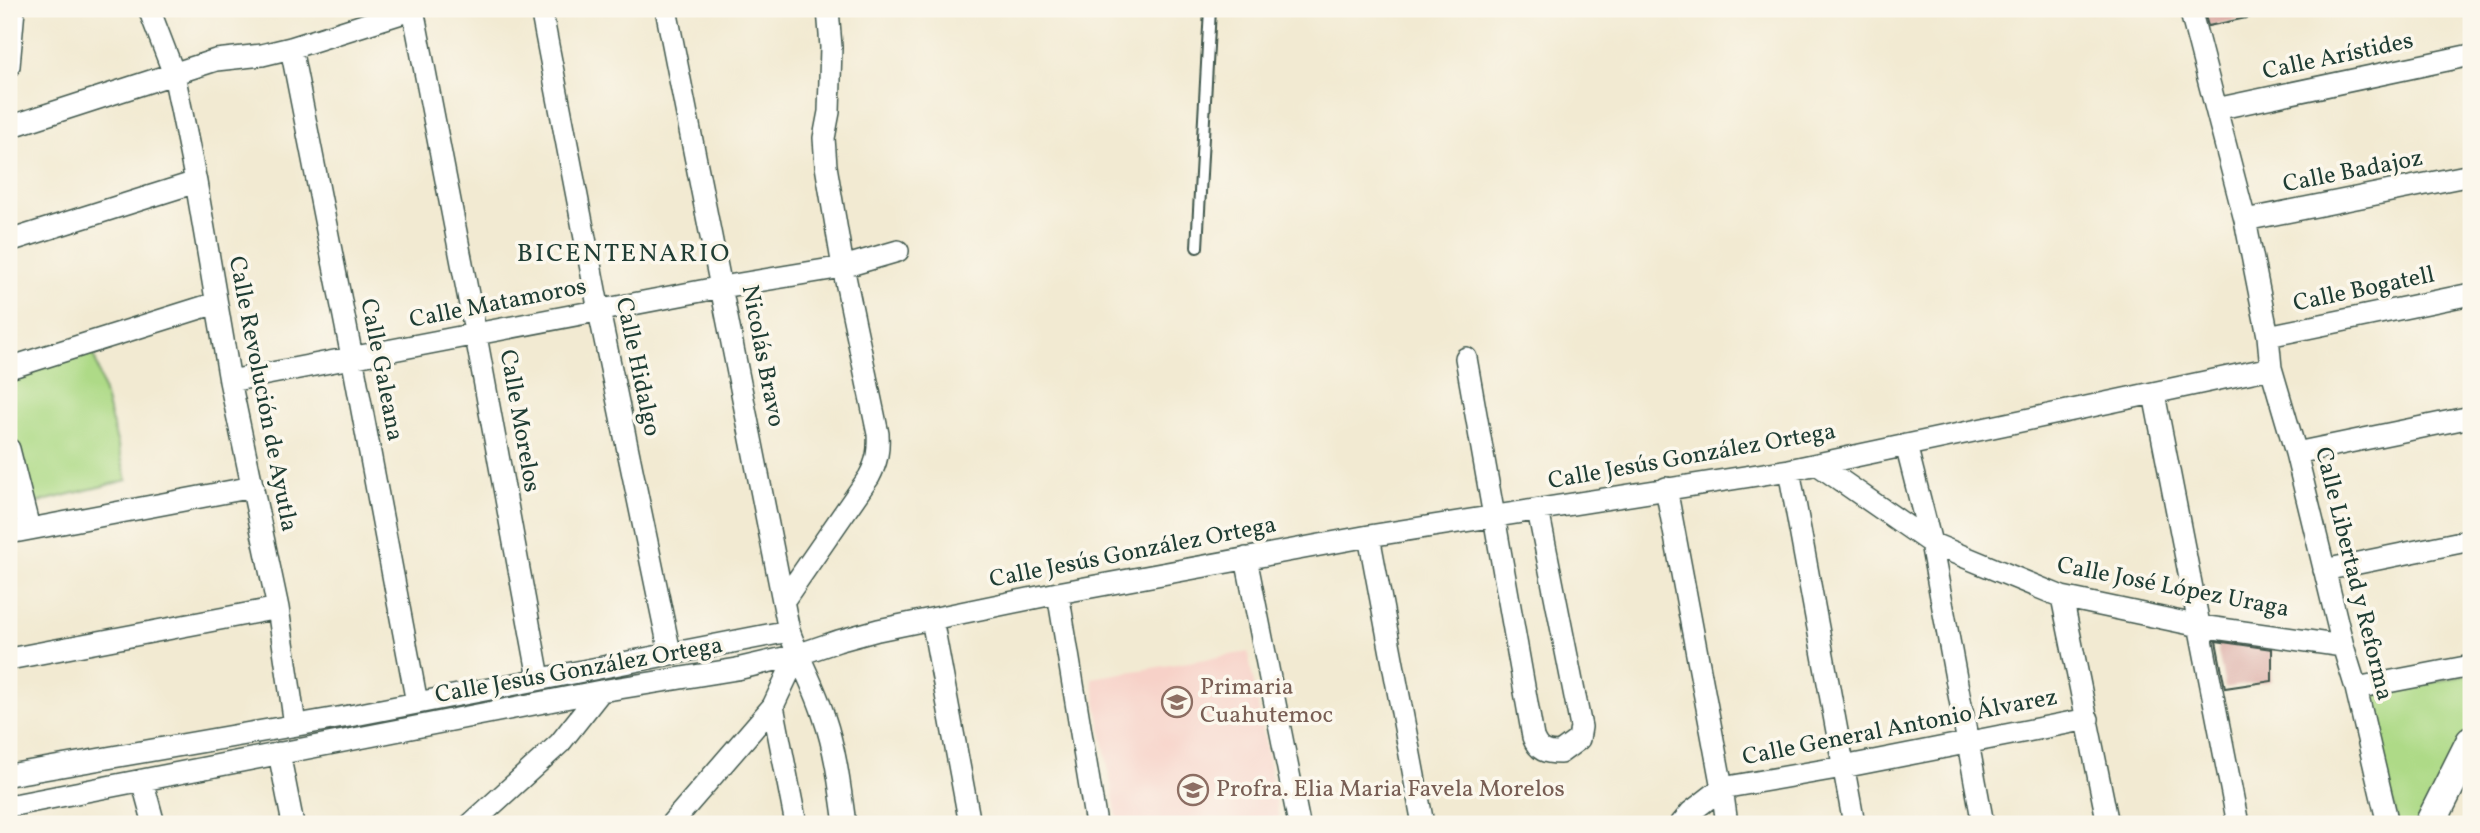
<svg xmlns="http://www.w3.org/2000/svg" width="2480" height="833" viewBox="0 0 2480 833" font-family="Vollkorn,serif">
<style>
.built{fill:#f7d1c8}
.green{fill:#aeda87;stroke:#668c5e;stroke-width:2}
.building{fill:#d69f99}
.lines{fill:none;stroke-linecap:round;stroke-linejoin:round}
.service-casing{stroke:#3f574c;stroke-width:14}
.minor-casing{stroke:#3f574c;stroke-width:24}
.secondary-casing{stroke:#3f574c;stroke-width:33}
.service{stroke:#fff;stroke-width:10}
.minor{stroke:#fff;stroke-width:21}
.secondary{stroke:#fff;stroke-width:30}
.labels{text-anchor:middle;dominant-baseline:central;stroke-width:7;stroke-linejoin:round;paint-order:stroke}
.street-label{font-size:24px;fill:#1f3d34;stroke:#fbf7ec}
.education-label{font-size:24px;fill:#785e54;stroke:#fbf7ec;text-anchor:start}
.neighbourhood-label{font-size:26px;letter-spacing:2px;fill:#1f3d34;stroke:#fbf7ec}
</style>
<rect width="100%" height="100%" fill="#fbf7ec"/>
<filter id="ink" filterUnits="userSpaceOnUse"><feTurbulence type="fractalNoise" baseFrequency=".0143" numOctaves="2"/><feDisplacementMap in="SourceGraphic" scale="14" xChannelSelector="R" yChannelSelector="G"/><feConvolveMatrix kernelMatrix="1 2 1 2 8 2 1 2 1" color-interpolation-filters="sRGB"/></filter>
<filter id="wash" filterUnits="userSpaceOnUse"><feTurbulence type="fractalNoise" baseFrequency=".00686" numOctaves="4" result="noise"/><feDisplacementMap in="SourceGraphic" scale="28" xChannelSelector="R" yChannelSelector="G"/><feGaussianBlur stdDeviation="1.57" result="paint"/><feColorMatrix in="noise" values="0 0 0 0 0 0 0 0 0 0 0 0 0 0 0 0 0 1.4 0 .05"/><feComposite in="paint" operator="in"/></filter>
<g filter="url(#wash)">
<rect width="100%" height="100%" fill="#f2ead2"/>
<path class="built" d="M1248 652 1280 824H1118L1092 678Z"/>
<path class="green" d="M93 350 127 480 31 504 9 418V372Z
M2471 674V723L2420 824H2398L2366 696Z"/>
<g id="blocks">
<path class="building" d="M2203 9H2255L2256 16 2208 26Z
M2216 641 2272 649V681L2225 688Z"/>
</g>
</g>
<g filter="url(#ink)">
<use href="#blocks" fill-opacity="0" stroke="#3f574c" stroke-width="2"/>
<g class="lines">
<g class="service-casing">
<path id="service" d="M1197 247 1210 9"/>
</g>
<g class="minor-casing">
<path id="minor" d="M149 9 174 74 196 182 230 381 278 608 295 725
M413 9 476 336 539 678
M541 9 599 311 670 653
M666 9 789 631C799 660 815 687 824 717 836 752 840 788 845 824
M2190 9 2245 220 2268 336 2271 368 2296 453 2343 646 2356 688 2388 824
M291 48 352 357 417 703
M9 66 14 9
M2216 109 2471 55
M9 127 216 60 262 55 291 48 414 9
M2245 220 2471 175
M9 241 196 182
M2268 336 2471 294
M1466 358 1533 737C1538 751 1546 753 1560 753L1579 739 1581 727 1538 510
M9 368 216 303
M230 381 722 287 843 267 898 251
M2154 394 2238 824
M1906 445 1931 543 1983 824
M9 449 29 528
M2296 453 2471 417
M1817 464 1931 543 2062 597 2200 626 2343 646
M1789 470 1854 824
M1666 488 1722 788 1727 824
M9 533 253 487
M1369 536 1423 824
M1246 558 1299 824
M2324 570 2471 540
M1058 593 1096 824
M2062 597 2108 824
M784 600 869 477C877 462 879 451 878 434L843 267 826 166 824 138 829 112 831 47 828 9
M932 619 970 824
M9 659 278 608
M2356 688 2471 666
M773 706 796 824
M279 753 293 824
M9 775 355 715 789 631
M142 780 154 824
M9 806 601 691 737 669 797 655 838 641 878 630 1058 593 1369 536 1789 470 2271 368
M471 824 560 743 601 691
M671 824 773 706 797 655
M1681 824 1691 812 1722 788 1843 767 2088 719"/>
</g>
<g class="secondary-casing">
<path id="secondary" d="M2430 824 2471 742"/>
</g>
<use href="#service" class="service"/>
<use href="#minor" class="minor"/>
<use href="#secondary" class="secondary"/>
</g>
</g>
<defs>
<g id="school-ring" transform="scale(1.575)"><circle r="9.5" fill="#fbf7ec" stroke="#8d6e63" stroke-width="1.5"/><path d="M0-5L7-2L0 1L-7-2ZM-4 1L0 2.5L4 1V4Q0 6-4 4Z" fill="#8d6e63"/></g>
</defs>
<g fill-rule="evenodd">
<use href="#school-ring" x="1177" y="702"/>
<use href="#school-ring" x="1193" y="790"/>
</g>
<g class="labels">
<g class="street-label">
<text transform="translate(2338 57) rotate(-12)">Calle Arístides</text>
<text transform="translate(2353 172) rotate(-11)">Calle Badajoz</text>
<text transform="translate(2364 290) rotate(-12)">Calle Bogatell</text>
<text transform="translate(498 304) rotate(-11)">Calle Matamoros</text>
<text transform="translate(762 356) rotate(79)">Nicolás Bravo</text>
<text transform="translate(637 367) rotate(78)">Calle Hidalgo</text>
<text transform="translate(381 370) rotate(79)">Calle Galeana</text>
<text transform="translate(262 394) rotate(79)">Calle Revolución de Ayutla</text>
<text transform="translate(519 421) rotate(80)">Calle Morelos</text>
<text transform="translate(1692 457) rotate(-10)">Calle Jesús González Ortega</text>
<text transform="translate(1133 553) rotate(-11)">Calle Jesús González Ortega</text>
<text transform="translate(2353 574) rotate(76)">Calle Libertad y Reforma</text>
<text transform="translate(2173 588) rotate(11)">Calle José López Uraga</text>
<text transform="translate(579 671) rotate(-10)">Calle Jesús González Ortega</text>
<text transform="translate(1900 728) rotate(-11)">Calle General Antonio Álvarez</text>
</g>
<g class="education-label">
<text x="1200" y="688">Primaria<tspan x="1200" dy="28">Cuahutemoc</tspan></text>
<text x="1216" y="790">Profra. Elia Maria Favela Morelos</text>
</g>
<g class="neighbourhood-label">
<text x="624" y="254">BICENTENARIO</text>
</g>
</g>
<rect width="2480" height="833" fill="none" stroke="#fbf7ec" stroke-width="35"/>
</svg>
